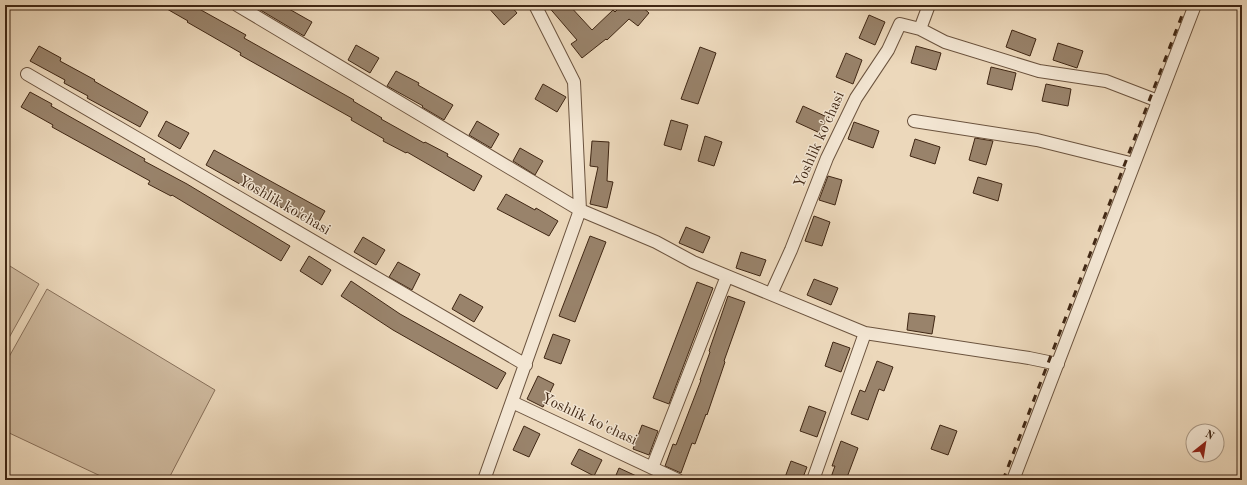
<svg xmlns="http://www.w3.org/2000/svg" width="1247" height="485" viewBox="0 0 1247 485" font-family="'Old Standard TT',serif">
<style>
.green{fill:#cfba9f;stroke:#88705a}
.building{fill:#99836b;stroke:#402714}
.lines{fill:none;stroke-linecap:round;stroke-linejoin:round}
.street-casing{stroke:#6b533e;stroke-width:14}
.street{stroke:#f3e6d3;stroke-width:12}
.rail{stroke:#402714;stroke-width:3;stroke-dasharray:7 7;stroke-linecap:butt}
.labels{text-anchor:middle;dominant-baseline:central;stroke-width:3;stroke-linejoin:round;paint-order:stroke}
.street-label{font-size:15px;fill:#402714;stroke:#f3e6d3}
</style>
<rect width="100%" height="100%" fill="#ecd8bb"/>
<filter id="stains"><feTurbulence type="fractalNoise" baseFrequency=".005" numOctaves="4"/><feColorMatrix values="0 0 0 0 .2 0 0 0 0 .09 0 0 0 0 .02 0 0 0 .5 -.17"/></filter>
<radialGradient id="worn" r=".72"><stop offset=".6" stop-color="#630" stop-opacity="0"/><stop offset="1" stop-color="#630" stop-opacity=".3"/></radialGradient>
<path class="green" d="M5 263 39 284 5 345Z
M47 289 215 390 168 480H109L5 431V364Z"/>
<path class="building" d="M160 5H192L246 35 244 38 354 100 353 101 382 118 381 119 424 143 425 142 448 154 447 156 482 176 474 191 407 152 406 153 383 141 384 139 351 120 352 118 240 55 241 53 187 22 188 21Z
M252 5H282L312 22 304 36Z
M486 5H510L517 13 504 25Z
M547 5H569L592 30 613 10 615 12 622 5H640L649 13 638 26 629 19 607 40 606 39 582 58 571 44 577 40Z
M869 15 885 22 875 45 859 38Z
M1012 30 1036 39 1030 56 1006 47Z
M1058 43 1083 51 1077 68 1053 60Z
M356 45 379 58 370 73 348 60Z
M39 46 61 58 60 61 95 80 94 81 148 112 140 127 87 98 88 96 64 83 65 80 30 61Z
M916 46 941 53 936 70 911 63Z
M700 47 716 53 698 104 681 99Z
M846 53 862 60 853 84 836 77Z
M991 67 1016 73 1012 90 987 84Z
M396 71 419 83 418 85 453 105 444 120 422 107 423 106 387 86Z
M543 84 566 97 557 112 535 99Z
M1046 84 1071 89 1068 106 1042 101Z
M30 92 52 104 51 106 145 159 144 161 187 184 290 246 281 261 172 195 171 196 148 184 150 181 52 127 53 125 21 107Z
M803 106 827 117 820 133 796 122Z
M671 120 688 125 681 150 664 145Z
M166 121 189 133 180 149 158 136Z
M477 121 499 134 491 148 469 135Z
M854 122 879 131 873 148 848 139Z
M705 136 722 142 714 166 698 161Z
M975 138 993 141 986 165 969 160Z
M915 139 940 147 935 164 910 156Z
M592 141 609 142 607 181 613 182 607 208 590 204 598 167 590 166Z
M520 148 543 161 535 175 513 161Z
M214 150 325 211 316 227 206 165Z
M828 176 842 180 835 205 819 200Z
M978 177 1002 184 998 201 973 193Z
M506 194 535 210 536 208 558 221 549 236 497 209Z
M814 216 830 222 822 246 805 241Z
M686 227 710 237 703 253 679 243Z
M590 236 606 242 575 322 559 316Z
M363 237 385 250 376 265 354 252Z
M741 252 766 260 760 276 736 268Z
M309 256 331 270 322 285 300 271Z
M398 262 420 274 412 290 389 277Z
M814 279 838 288 831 305 807 295Z
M351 281 400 314 506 373 497 389 393 330 341 296Z
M697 282 713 288 669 404 653 398Z
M460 294 483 307 474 322 452 309Z
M728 296 745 302 724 361 725 362 707 415 706 414 695 444 692 443 681 473 665 466 673 444 676 445 701 380H700L710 352 709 351Z
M909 313 935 316 932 334 907 330Z
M553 334 570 340 561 364 544 358Z
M833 342 850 348 841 372 825 366Z
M877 361 893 367 884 391 879 389 868 420 851 414 860 390 865 392Z
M538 376 554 384 543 407 527 399Z
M809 406 826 412 817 437 800 431Z
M642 425 658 431 649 455 633 449Z
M940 425 957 431 948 455 931 449Z
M524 426 540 434 529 457 513 450Z
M841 441 858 448 846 480H830L835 466H832Z
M579 449 602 460 594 476 571 464Z
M791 461 807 467 802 480H784Z
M619 468 645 480H614Z"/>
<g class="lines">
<g class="street-casing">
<path id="street" d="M237 5 580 210 656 242 693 262 865 333 1029 358 1058 364
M920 29 929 5
M27 74 526 365
M914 121 1037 140 1134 164
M771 294 791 250 827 158 856 98 888 50 900 24 920 29 945 42 1039 71 1106 81 1158 101
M512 402 678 480
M652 468 727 276
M484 480 580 210 574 82 535 5
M813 480 865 333
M1013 480 1195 5"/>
</g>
<use href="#street" class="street"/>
<path class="rail" d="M1003 480 1186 5"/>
</g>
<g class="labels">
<g class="street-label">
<text transform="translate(820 140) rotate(-66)">Yoshlik ko'chasi</text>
<text transform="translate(284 206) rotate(30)">Yoshlik ko'chasi</text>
<text transform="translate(589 420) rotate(25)">Yoshlik ko'chasi</text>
</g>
</g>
<rect width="1247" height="485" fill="none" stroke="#ecd8bb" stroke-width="20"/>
<rect x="6" y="6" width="1235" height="473" fill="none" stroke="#402714" stroke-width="2"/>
<rect x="10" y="10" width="1227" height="465" fill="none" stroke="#402714"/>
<g transform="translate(1205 443) rotate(30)"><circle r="19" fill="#f3e6d3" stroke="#ab9a87"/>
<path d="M0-3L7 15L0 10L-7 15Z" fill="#8f2418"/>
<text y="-6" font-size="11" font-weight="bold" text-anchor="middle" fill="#402714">N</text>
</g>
<rect width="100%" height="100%" filter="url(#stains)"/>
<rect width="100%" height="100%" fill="url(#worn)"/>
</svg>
